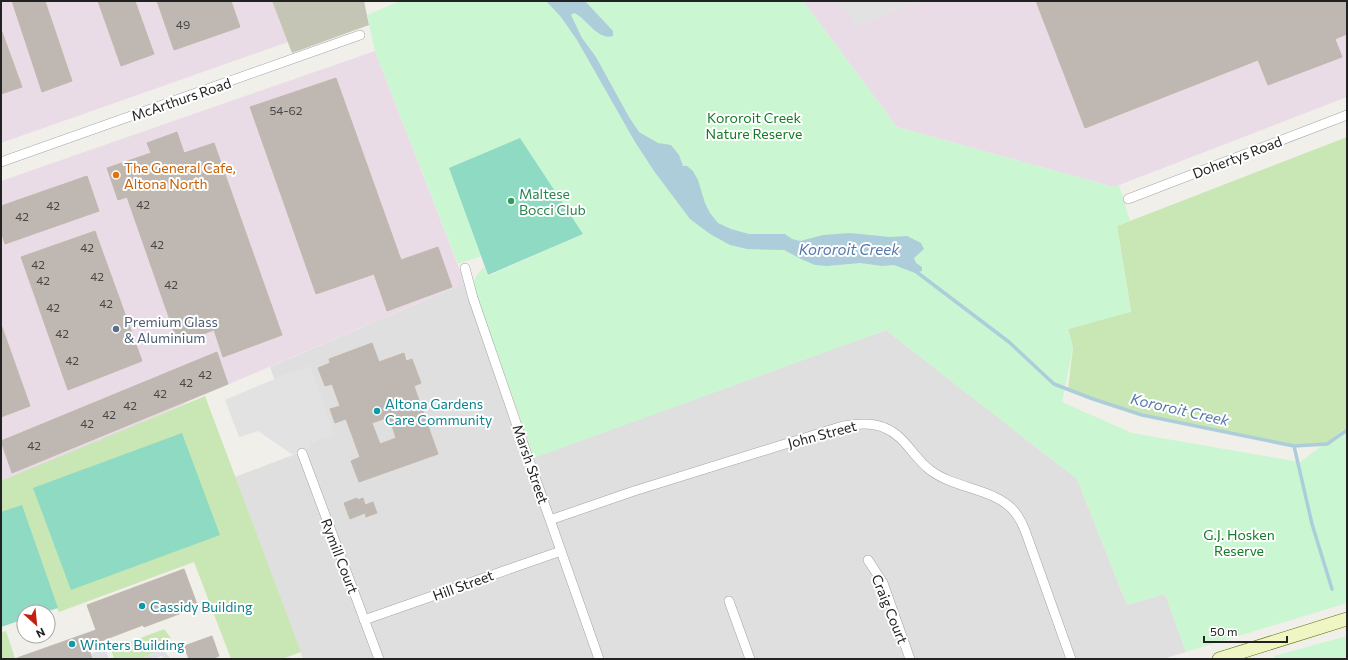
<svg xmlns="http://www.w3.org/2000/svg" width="1348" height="660" viewBox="0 0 1348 660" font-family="Commissioner,sans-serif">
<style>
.residential{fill:#e0dfdf}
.industrial{fill:#eadce6}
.construction{fill:#c4c5b5}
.grass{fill:#c9e7b4}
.park{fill:#cbf6d2}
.pitch{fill:#8edac3}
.parking{fill:#e2e2e2}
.plaza{fill:#dedee7}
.water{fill:#aecddb}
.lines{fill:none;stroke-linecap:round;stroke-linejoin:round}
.stream{stroke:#aecddb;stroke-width:3.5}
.building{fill:#bfb8b2;stroke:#c2b8ad;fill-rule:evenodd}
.minor-casing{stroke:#a3a3a3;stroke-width:10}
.secondary-casing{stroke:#60740e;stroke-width:14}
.minor{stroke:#fff;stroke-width:9}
.secondary{stroke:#eff6c3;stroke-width:13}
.food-dot{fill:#e8710a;stroke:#fff;stroke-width:1.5}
.leisure-dot{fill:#2e9e5b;stroke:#fff;stroke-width:1.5}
.service-dot{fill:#5c6f8a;stroke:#fff;stroke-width:1.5}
.culture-dot{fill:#0f9aa8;stroke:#fff;stroke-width:1.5}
.labels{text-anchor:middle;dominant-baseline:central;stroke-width:4;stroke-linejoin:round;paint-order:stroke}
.number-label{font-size:12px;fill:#494846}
.street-label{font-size:14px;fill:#222;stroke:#fff}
.park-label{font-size:14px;fill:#157b26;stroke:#fff}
.food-label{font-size:14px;fill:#c56008;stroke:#fff;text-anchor:start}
.leisure-label{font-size:14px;fill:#27864d;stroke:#fff;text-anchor:start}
.service-label{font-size:14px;fill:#4e5e75;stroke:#fff;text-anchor:start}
.culture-label{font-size:14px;fill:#0d838f;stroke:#fff;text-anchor:start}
.water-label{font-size:15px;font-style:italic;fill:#5478ab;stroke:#fff}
</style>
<rect width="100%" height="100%" fill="#f1efe9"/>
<path class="residential" d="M465 283 524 461 886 330 1077 479 1127 605 1165 594 1186 652 1162 659H303L235 477 301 452 270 367Z"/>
<path class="industrial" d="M1 1H272L288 42 1 143Z
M803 1H1347V97L1114 187 897 127Z
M375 51 465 283 185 403V404L1 484V181Z"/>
<path class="construction" d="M272 1H364L369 25 292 53Z"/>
<path class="grass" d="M1347 137V430L1327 444 1294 446 1142 415 1068 389 1073 348 1068 329 1131 311 1117 226Z
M205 396 301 652 282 659H231L194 562 59 612 57 608 45 612H24V619L1 627V481Z
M164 629 171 638 160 642 162 649 142 659H114L111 649Z
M6 631 15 658 1 659V633Z"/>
<path class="park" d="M400 1H803L897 127 1114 187 1119 185 1130 221 1117 226 1131 312 1068 329 1073 348 1062 402 1132 433 1300 462 1347 427V603L1186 652 1165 594 1127 605 1077 479 886 330 534 458 473 285 476 276 484 267 488 276 583 234 449 168 481 256 458 264 375 51 367 15Z
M1347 636V659H1275L1274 656Z"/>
<path class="pitch" d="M520 138 583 234 488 275 449 168Z
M182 433 220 535 71 590 33 488Z
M22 505 58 608 45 612H24V619L1 627V512Z"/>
<path class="parking" d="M838 1H924L856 26Z
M310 366 335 435 309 444 311 448 293 455 258 431 239 437 225 400 284 375Z"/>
<path class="plaza" d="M105 649 109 659H92L91 654Z
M162 649 171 659H165L162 656 153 659H142Z"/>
<path class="water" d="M546 1H585L613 31V36C598 41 586 18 574 13L571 15 582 38 596 57 629 117 639 132 658 143 671 145 679 155 683 166H687L693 171 698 180 705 203 710 213 718 223 731 229 749 234H785L792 239 800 241 823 235 850 233 890 237 907 236 921 243 924 249 914 258 916 263 922 267V271L915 273 894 265 882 266 860 263 827 266 815 265 801 259 784 250 747 249 730 245 710 234 690 219 654 171 635 142 577 40 561 17Z"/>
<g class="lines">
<path class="stream" d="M914 270 1009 342 1054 384 1093 399 1142 415 1294 446 1327 444 1347 430
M1294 446 1312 524 1332 589"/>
</g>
<path class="building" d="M12 1H45L72 81 42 92Z
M98 1H135L154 54 121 66Z
M157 1H231L240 27 174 50Z
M1036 1H1347V34L1335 39 1342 57 1268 85 1258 60 1085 128Z
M1 32H2L22 87 1 94Z
M336 78 401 260 438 247 452 287 387 311 374 274 316 294 250 107Z
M177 132 184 153 214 143 282 335 223 357 214 330 178 343 127 197 118 200 107 168 151 153 147 143Z
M87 176 99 211 5 244 1 231V206Z
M95 231 142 361 68 390 21 257Z
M1 327H2L30 406 1 417Z
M372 343 379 362 404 353 406 361 412 359 421 383 414 386 438 454 359 482 351 461 360 457 346 419 335 423 330 409 340 406 332 384 325 386 318 368 330 363 329 359ZM389 417 396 438 380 444 372 423Z
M217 352 228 384 12 473 1 441Z
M357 498 358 500 363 498 365 505 373 502 377 513 366 517 365 513 350 519 344 503Z
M184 569 198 607 144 627 143 625 88 646 92 659H18L17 658 96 630 87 605Z
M212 636 219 656 212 659H189L184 646Z"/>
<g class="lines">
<g class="minor-casing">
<path id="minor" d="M1 162 360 35
M1128 199 1347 115
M465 268 473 298 524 446 599 659
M302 453 379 659
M550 520 634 491 843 426C857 424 871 422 885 428 905 436 913 457 930 470 955 489 994 488 1014 511 1020 518 1023 525 1026 533L1071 659
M868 560 883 583 910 659
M729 601 750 659
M364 620 561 551"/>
</g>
<g class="secondary-casing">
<path id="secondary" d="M1219 659 1347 619"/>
</g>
<use href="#minor" class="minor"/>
<use href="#secondary" class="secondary"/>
</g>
<circle class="food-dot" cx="116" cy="175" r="4"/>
<circle class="leisure-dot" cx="511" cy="201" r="4"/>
<circle class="service-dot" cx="116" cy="329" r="4"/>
<g class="culture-dot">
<circle cx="377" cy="411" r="4"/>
<circle cx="142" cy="606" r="4"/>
<circle cx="72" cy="644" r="4"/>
</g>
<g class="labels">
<g class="number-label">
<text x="183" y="24">49</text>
<text x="286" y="110">54-62</text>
<text x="143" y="204">42</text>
<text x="53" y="205">42</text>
<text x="22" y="216">42</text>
<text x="157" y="244">42</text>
<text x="87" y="247">42</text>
<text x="38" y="264">42</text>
<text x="97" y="276">42</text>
<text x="43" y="280">42</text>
<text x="171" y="284">42</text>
<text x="106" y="303">42</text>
<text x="53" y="307">42</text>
<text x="62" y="333">42</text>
<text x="72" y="360">42</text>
<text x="205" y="374">42</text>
<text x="186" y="382">42</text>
<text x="160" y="393">42</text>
<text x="130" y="405">42</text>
<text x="109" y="414">42</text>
<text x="87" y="423">42</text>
<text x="34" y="445">42</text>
</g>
<g class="street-label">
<text transform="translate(181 99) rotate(-19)">McArthurs Road</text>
<text transform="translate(1237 157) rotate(-21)">Dohertys Road</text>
<text transform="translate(822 434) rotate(-15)">John Street</text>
<text transform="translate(531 464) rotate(71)">Marsh Street</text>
<text transform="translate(340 556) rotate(69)">Rymill Court</text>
<text transform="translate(463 585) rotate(-20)">Hill Street</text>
<text transform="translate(890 609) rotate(68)">Craig Court</text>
</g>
<g class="park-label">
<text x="754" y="117">Kororoit Creek<tspan x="754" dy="16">Nature Reserve</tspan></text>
<text x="1239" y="534">G.J. Hosken<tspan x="1239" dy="16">Reserve</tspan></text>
</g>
<g class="food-label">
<text x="124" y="167">The General Cafe,<tspan x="124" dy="16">Altona North</tspan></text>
</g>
<g class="leisure-label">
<text x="519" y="193">Maltese<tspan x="519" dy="16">Bocci Club</tspan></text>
</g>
<g class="service-label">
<text x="124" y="321">Premium Glass<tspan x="124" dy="16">&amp; Aluminium</tspan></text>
</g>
<g class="culture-label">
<text x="385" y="403">Altona Gardens<tspan x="385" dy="16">Care Community</tspan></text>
<text x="150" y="606">Cassidy Building</text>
<text x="80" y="644">Winters Building</text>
</g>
<g class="water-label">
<text x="849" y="249">Kororoit Creek</text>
<text transform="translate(1180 409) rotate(13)">Kororoit Creek</text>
</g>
</g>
<rect width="1348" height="660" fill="none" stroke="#222222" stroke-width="4"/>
<g transform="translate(36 624) rotate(153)"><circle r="19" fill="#ffffff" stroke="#a7a7a7"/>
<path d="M0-3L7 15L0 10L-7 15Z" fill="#c41f0f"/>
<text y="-6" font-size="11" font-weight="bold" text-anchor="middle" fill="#222222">N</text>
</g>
<path d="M1204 636v6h83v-6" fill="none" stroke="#222222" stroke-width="2"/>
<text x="1210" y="636" font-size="12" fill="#222222" stroke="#ffffff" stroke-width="3" paint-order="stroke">50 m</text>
</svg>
